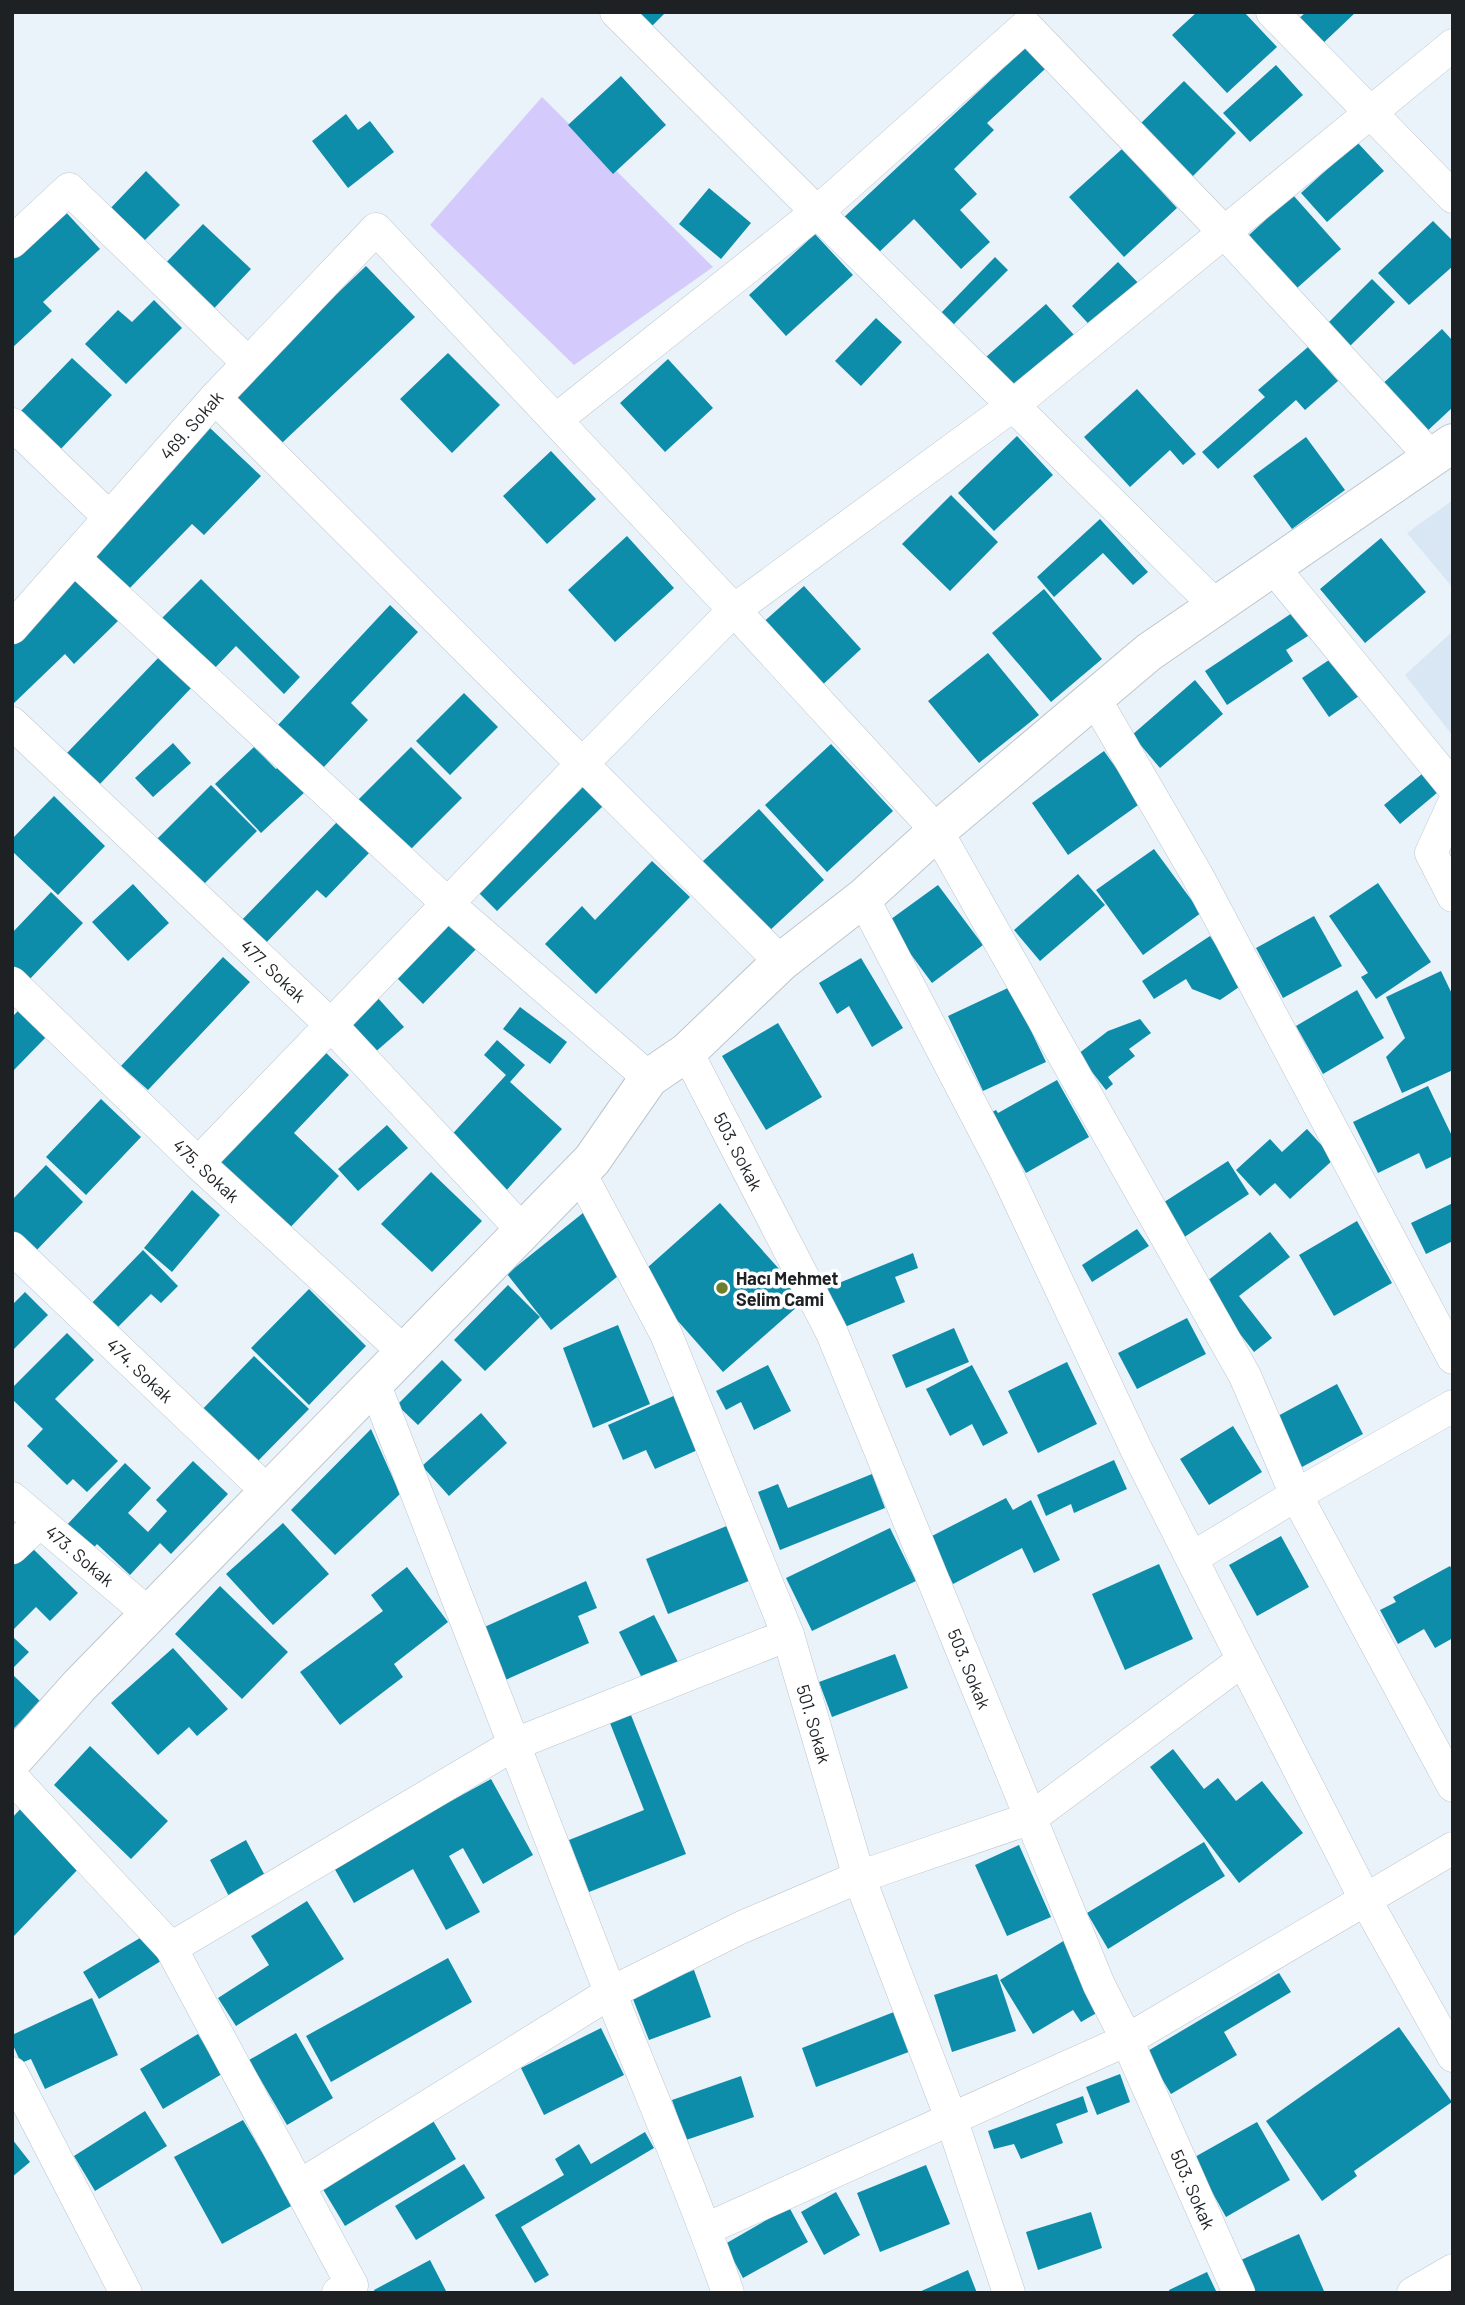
<svg xmlns="http://www.w3.org/2000/svg" width="1465" height="2305" viewBox="0 0 1465 2305" font-family="Barlow,sans-serif">
<style>
.built{fill:#d9e7f4}
.green{fill:#d4cafc}
.building{fill:#0e8daa}
.lines{fill:none;stroke-linecap:round;stroke-linejoin:round}
.minor-casing{stroke:#bec6cd;stroke-width:33}
.tertiary-casing{stroke:#bec6cd;stroke-width:40}
.minor{stroke:#fff;stroke-width:32}
.tertiary{stroke:#fff;stroke-width:38}
.poi-dot{fill:#6d7e2d;stroke:#fefefe;stroke-width:2.5}
.labels{text-anchor:middle;dominant-baseline:central;stroke-width:7;stroke-linejoin:round;paint-order:stroke}
.street-label{font-size:18px;fill:#1e2124;stroke:#fefefe}
.poi-label{font-size:18px;font-weight:bold;fill:#1e2124;stroke:#fefefe;text-anchor:start}
</style>
<rect width="100%" height="100%" fill="#eaf2fa"/>
<path class="built" d="M1453 500V588L1407 533Z
M1453 631V736L1405 675Z"/>
<path class="green" d="M542 97 713 267 574 365 430 225Z"/>
<path class="building" d="M633 12H666L649 29Z
M1197 12H1244L1277 47 1227 93 1172 35Z
M1306 12H1356L1318 48 1294 23Z
M1025 48 1045 69 987 123 994 130 954 169 977 194 960 210 990 242 961 269 914 219 875 256 841 220Z
M1276 65 1303 95 1250 142 1223 113Z
M621 76 666 125 613 174 568 125Z
M1184 81 1236 133 1190 179 1138 126Z
M346 114 358 130 370 121 394 152 348 188 312 141Z
M1357 142 1384 171 1327 222 1301 193Z
M1122 149 1177 208 1124 257 1069 197Z
M146 171 180 205 139 246 106 213Z
M709 188 751 223 721 259 679 224Z
M1293 195 1341 249 1296 289 1249 235Z
M63 209 100 249 43 302 52 311 12 348V257Z
M1433 221 1453 241V266L1409 305 1378 273Z
M203 224 251 269 206 317 158 271Z
M815 234 853 275 786 336 749 295Z
M995 257 1008 270 951 327 939 315Z
M1118 262 1144 289 1097 333 1072 306Z
M366 266 415 317 282 443 233 393Z
M1372 279 1395 302 1350 346 1328 323Z
M154 300 182 328 126 384 85 344 118 310 132 322Z
M1046 304 1075 336 1015 390 986 357Z
M876 318 902 342 861 386 835 361Z
M1442 329 1453 341V407L1423 435 1378 388Z
M1308 347 1338 381 1305 410 1296 400 1218 469 1202 452 1265 397 1258 390Z
M448 353 500 405 452 453 400 399Z
M72 358 112 395 58 452 18 414Z
M668 359 713 408 665 452 620 403Z
M1137 389 1196 454 1183 465 1170 450 1130 487 1084 437Z
M210 428 261 476 204 535 192 524 126 592 89 555Z
M1017 436 1053 475 994 531 958 493Z
M1306 437 1345 490 1292 529 1253 476Z
M551 451 596 499 547 544 503 496Z
M951 495 998 542 950 591 902 544Z
M1100 519 1148 572 1133 585 1103 553 1054 597 1037 577Z
M627 536 674 588 615 642 568 590Z
M1381 538 1426 592 1365 643 1320 589Z
M77 579 118 621 74 664 65 654 12 705V643Z
M201 579 300 677 284 694 236 646 212 671 160 620Z
M804 586 861 649 817 690 759 626Z
M1044 589 1102 659 1051 702 992 633Z
M390 605 418 632 351 703 368 720 322 769 277 726Z
M1295 611 1311 634 1286 650 1293 661 1227 705 1205 671Z
M988 653 1039 715 979 763 928 701Z
M161 655 193 686 100 784 67 753Z
M1332 658 1359 696 1329 717 1302 678Z
M1195 680 1223 714 1160 768 1132 735Z
M464 693 498 727 450 775 416 741Z
M173 743 191 763 153 797 135 778Z
M831 744 893 811 827 872 765 805Z
M254 747 276 769 281 764 306 791 261 833 215 784Z
M411 747 462 798 407 853 356 802Z
M1104 751 1141 803 1068 855 1032 803Z
M1428 769 1444 787 1400 824 1384 805Z
M211 785 257 831 196 892 150 846Z
M584 786 603 806 497 911 478 892Z
M54 796 105 846 58 895 12 851V839Z
M759 809 824 880 767 933 702 862Z
M337 822 369 853 326 898 317 890 260 949 236 926Z
M1154 849 1201 913 1143 955 1096 890Z
M652 861 690 897 596 994 545 944 582 906 595 920Z
M1078 874 1105 905 1040 961 1014 930Z
M1378 883 1431 962 1376 999 1361 977 1368 973 1329 916Z
M133 884 169 923 128 961 92 922Z
M938 885 983 945 932 983 887 922Z
M51 892 83 923 28 981 12 967V933Z
M1314 916 1342 966 1283 998 1256 948Z
M452 918 480 945 423 1004 395 976Z
M1210 936 1242 985 1220 1000 1192 989 1186 979 1154 999 1142 981Z
M223 957 250 982 148 1090 121 1066Z
M861 958 903 1028 872 1047 849 1006 837 1014 819 983Z
M1441 971 1453 996V1070L1402 1093 1386 1057 1405 1038 1386 997Z
M1010 987 1046 1062 983 1091 948 1016Z
M1357 990 1384 1038 1323 1074 1296 1026Z
M377 997 404 1027 373 1054 346 1024Z
M520 1007 567 1042 550 1064 503 1029Z
M20 1009 47 1036 12 1072V1017Z
M1140 1019 1151 1033 1129 1049 1135 1056 1108 1077 1113 1084 1106 1090 1078 1054 1108 1031Z
M778 1023 822 1097 766 1130 722 1056Z
M497 1040 525 1065 510 1082 562 1129 504 1193 447 1140 506 1075 484 1055Z
M322 1049 349 1075 294 1133 339 1176 285 1233 212 1163Z
M1057 1080 1089 1137 1026 1173 992 1112 996 1110 998 1113Z
M1428 1086 1453 1138V1156L1426 1169 1419 1153 1378 1173 1353 1122Z
M101 1099 141 1137 86 1195 46 1157Z
M387 1125 408 1148 358 1191 338 1169Z
M1307 1129 1334 1159 1290 1199 1275 1183 1260 1196 1236 1170 1270 1139 1282 1152Z
M1228 1161 1249 1194 1180 1240 1158 1206Z
M46 1165 83 1202 32 1255 12 1236V1200Z
M431 1172 482 1221 432 1272 381 1224Z
M192 1190 220 1215 172 1272 144 1248Z
M720 1203 806 1299 723 1372 638 1276Z
M1453 1203V1241L1426 1254 1411 1223Z
M583 1213 628 1268 551 1330 507 1274Z
M1357 1221 1392 1283 1334 1316 1299 1255Z
M1137 1229 1149 1246 1092 1282 1082 1265Z
M1270 1232 1290 1257 1239 1296 1272 1338 1254 1352 1202 1285Z
M143 1250 178 1286 161 1303 151 1294 113 1332 88 1307Z
M913 1253 918 1268 895 1277 905 1302 840 1329 824 1289Z
M508 1285 540 1317 485 1371 454 1340Z
M309 1289 366 1346 309 1405 251 1348Z
M25 1292 48 1315 12 1351V1305Z
M1187 1318 1206 1354 1137 1389 1118 1353Z
M618 1325 650 1404 593 1428 563 1348Z
M954 1328 969 1362 906 1388 892 1355Z
M67 1333 94 1360 55 1399 118 1461 87 1492 73 1479 67 1485 27 1446 43 1429 12 1399V1388Z
M254 1356 309 1409 250 1469 195 1417Z
M442 1360 462 1380 418 1425 397 1405Z
M1067 1362 1097 1424 1038 1453 1008 1391Z
M768 1365 791 1411 754 1430 741 1402 726 1410 716 1391Z
M972 1365 1008 1433 983 1446 972 1424 950 1436 926 1389Z
M1337 1384 1363 1434 1302 1467 1276 1417Z
M678 1394 702 1448 655 1469 646 1450 623 1460 608 1425Z
M481 1413 507 1443 449 1496 422 1466Z
M1233 1426 1262 1472 1209 1505 1180 1459Z
M371 1429 400 1494 335 1555 291 1510Z
M1114 1460 1127 1489 1074 1513 1071 1504 1046 1516 1037 1495Z
M193 1461 228 1494 171 1554 160 1543 130 1575 97 1544 90 1552 64 1528 125 1463 151 1488 128 1513 148 1532 167 1511 156 1500Z
M872 1474 885 1508 780 1550 758 1492 778 1484 788 1508Z
M1006 1498 1013 1510 1031 1500 1060 1560 1034 1573 1022 1548 953 1584 930 1537Z
M283 1523 329 1574 273 1625 226 1574Z
M734 1523 756 1578 668 1614 646 1559Z
M890 1528 916 1581 812 1631 786 1578Z
M1281 1536 1309 1587 1257 1616 1229 1565Z
M26 1542 78 1593 50 1621 36 1607 12 1631V1556Z
M1159 1564 1193 1639 1125 1670 1092 1594Z
M1450 1566 1453 1571V1638L1435 1648 1424 1629 1398 1644 1380 1610 1396 1602 1393 1597Z
M407 1567 448 1622 394 1664 403 1677 340 1725 300 1672 383 1611 371 1595Z
M586 1581 597 1608 578 1616 589 1643 503 1681 480 1629Z
M220 1586 288 1652 242 1699 175 1634Z
M654 1615 682 1670 647 1688 619 1632Z
M12 1636 29 1652 12 1669Z
M173 1648 228 1709 197 1736 189 1727 158 1755 111 1703Z
M895 1654 908 1688 832 1717 819 1682Z
M12 1674 41 1702 12 1730Z
M631 1715 686 1854 589 1892 569 1840 644 1810 610 1723Z
M90 1746 168 1821 131 1859 54 1785Z
M1173 1749 1204 1789 1218 1778 1236 1801 1262 1781 1303 1833 1239 1883 1150 1767Z
M491 1779 533 1855 483 1884 463 1848 449 1856 480 1912 446 1930 413 1869 354 1903 333 1866Z
M23 1806 83 1864 12 1938V1818Z
M246 1840 270 1885 233 1904 210 1860Z
M1204 1842 1225 1876 1108 1949 1087 1913Z
M1019 1845 1051 1917 1007 1936 975 1865Z
M307 1901 344 1959 236 2026 218 1998 269 1965 251 1936Z
M145 1935 161 1961 99 1999 83 1972Z
M1065 1940 1080 1964 1074 1968 1100 2011 1081 2022 1073 2010 1033 2034 1000 1980Z
M448 1958 472 2002 331 2082 306 2036Z
M694 1970 711 2017 649 2040 631 1994Z
M1279 1973 1291 1992 1224 2032 1237 2055 1171 2094 1146 2052Z
M997 1974 1016 2031 952 2052 934 1995Z
M92 1998 118 2055 45 2089 31 2059 21 2063 12 2043V2035Z
M899 2010 914 2050 816 2087 802 2048Z
M1399 2027 1452 2102 1354 2171 1357 2176 1322 2201 1266 2121Z
M601 2028 624 2075 544 2115 521 2068Z
M296 2033 333 2098 287 2125 249 2060Z
M198 2034 222 2074 163 2109 140 2069Z
M1120 2074 1130 2102 1097 2115 1086 2087Z
M741 2076 754 2117 686 2140 672 2100Z
M1083 2096 1088 2112 1056 2124 1063 2143 1021 2159 1014 2144 994 2149 988 2131Z
M145 2111 167 2146 95 2191 74 2156Z
M432 2119 456 2159 345 2226 321 2186Z
M243 2120 293 2205 222 2244 174 2157Z
M1257 2122 1290 2180 1226 2217 1193 2158Z
M645 2132 654 2148 521 2227 549 2275 535 2283 495 2215 564 2175 555 2159 579 2144 591 2164Z
M12 2139 30 2162 12 2177Z
M464 2164 485 2198 416 2240 395 2206Z
M926 2165 950 2224 880 2252 857 2193Z
M836 2192 860 2235 824 2255 801 2212Z
M789 2207 808 2242 743 2278 725 2244Z
M1091 2212 1102 2248 1038 2270 1026 2232Z
M1299 2234 1324 2291 1256 2293 1241 2260Z
M430 2260 447 2293H375L374 2290Z
M968 2270 977 2293H917Z
M1207 2272 1217 2293H1170L1169 2290Z"/>
<g class="lines">
<g class="minor-casing">
<g id="minor">
<path d="M616 12 817 212 1026 26 1224 232 1432 458"/>
<path d="M1272 12 1453 197"/>
<path d="M1453 45 1012 406 734 610 937 831 1245 1376 1296 1495 1453 1786"/>
<path d="M12 242 69 189 248 363"/>
<path d="M215 398 781 962"/>
<path d="M557 419 817 212 1216 606"/>
<path d="M12 424 109 517"/>
<path d="M75 559 448 904 649 1078"/>
<path d="M1273 567 1453 787"/>
<path id="s1" d="M12 628 215 398 376 229 734 610 581 765 198 1163"/>
<path d="M1095 699 1197 875 1453 1358"/>
<path id="s2" d="M12 723 331 1025 523 1231"/>
<path d="M1453 805 1431 853 1453 896"/>
<path d="M863 898 1003 1166 1138 1453 1243 1660 1365 1899 1453 2056"/>
<path id="s3" d="M12 983 198 1163 404 1352"/>
<path id="s4" d="M687 1052 832 1333 1099 1985 1127 2040 1239 2293"/>
<path id="s5" d="M580 1173 666 1334 788 1635 859 1877 951 2118 1009 2293"/>
<path id="s6" d="M12 1248 268 1492"/>
<path d="M374 1383C453 1586 531 1789 610 1992 649 2092 693 2191 728 2293"/>
<path id="s7" d="M12 1498 149 1614"/>
<path d="M12 1548 40 1522"/>
<path d="M1192 1558 1296 1495 1453 1406"/>
<path d="M12 1777 171 1948 352 2285 338 2293"/>
<path d="M171 1948 515 1744 788 1635"/>
<path d="M12 2073 126 2293"/>
<path d="M299 2186 610 1993 740 1928 859 1877 1031 1818 1243 1660"/>
<path d="M706 2229 1127 2040 1453 1848"/>
<path d="M1413 2293 1453 2270"/>
</g>
</g>
<g class="tertiary-casing">
<path id="tertiary" d="M12 1761 79 1686 592 1160 649 1078 687 1052 781 962 863 898 937 831 1149 652 1453 443"/>
</g>
<use href="#minor" class="minor"/>
<use href="#tertiary" class="tertiary"/>
</g>
<circle class="poi-dot" cx="722" cy="1288" r="7"/>
<g class="labels">
<g class="street-label">
<text stroke="none"><textPath href="#s1" startOffset="271">469. Sokak</textPath></text>
<text stroke="none"><textPath href="#s2" startOffset="360">477. Sokak</textPath></text>
<text stroke="none"><textPath href="#s4" startOffset="112">503. Sokak</textPath></text>
<text stroke="none"><textPath href="#s3" startOffset="270">475. Sokak</textPath></text>
<text stroke="none"><textPath href="#s6" startOffset="177">474. Sokak</textPath></text>
<text stroke="none"><textPath href="#s7" startOffset="89">473. Sokak</textPath></text>
<text stroke="none"><textPath href="#s4" startOffset="679">503. Sokak</textPath></text>
<text stroke="none"><textPath href="#s5" startOffset="600">501. Sokak</textPath></text>
<text stroke="none"><textPath href="#s4" startOffset="1246">503. Sokak</textPath></text>
</g>
<g class="poi-label">
<text x="736" y="1278">Hacı Mehmet<tspan x="736" dy="21">Selim Cami</tspan></text>
</g>
</g>
<rect width="1465" height="2305" fill="none" stroke="#1e2124" stroke-width="28"/>
</svg>
